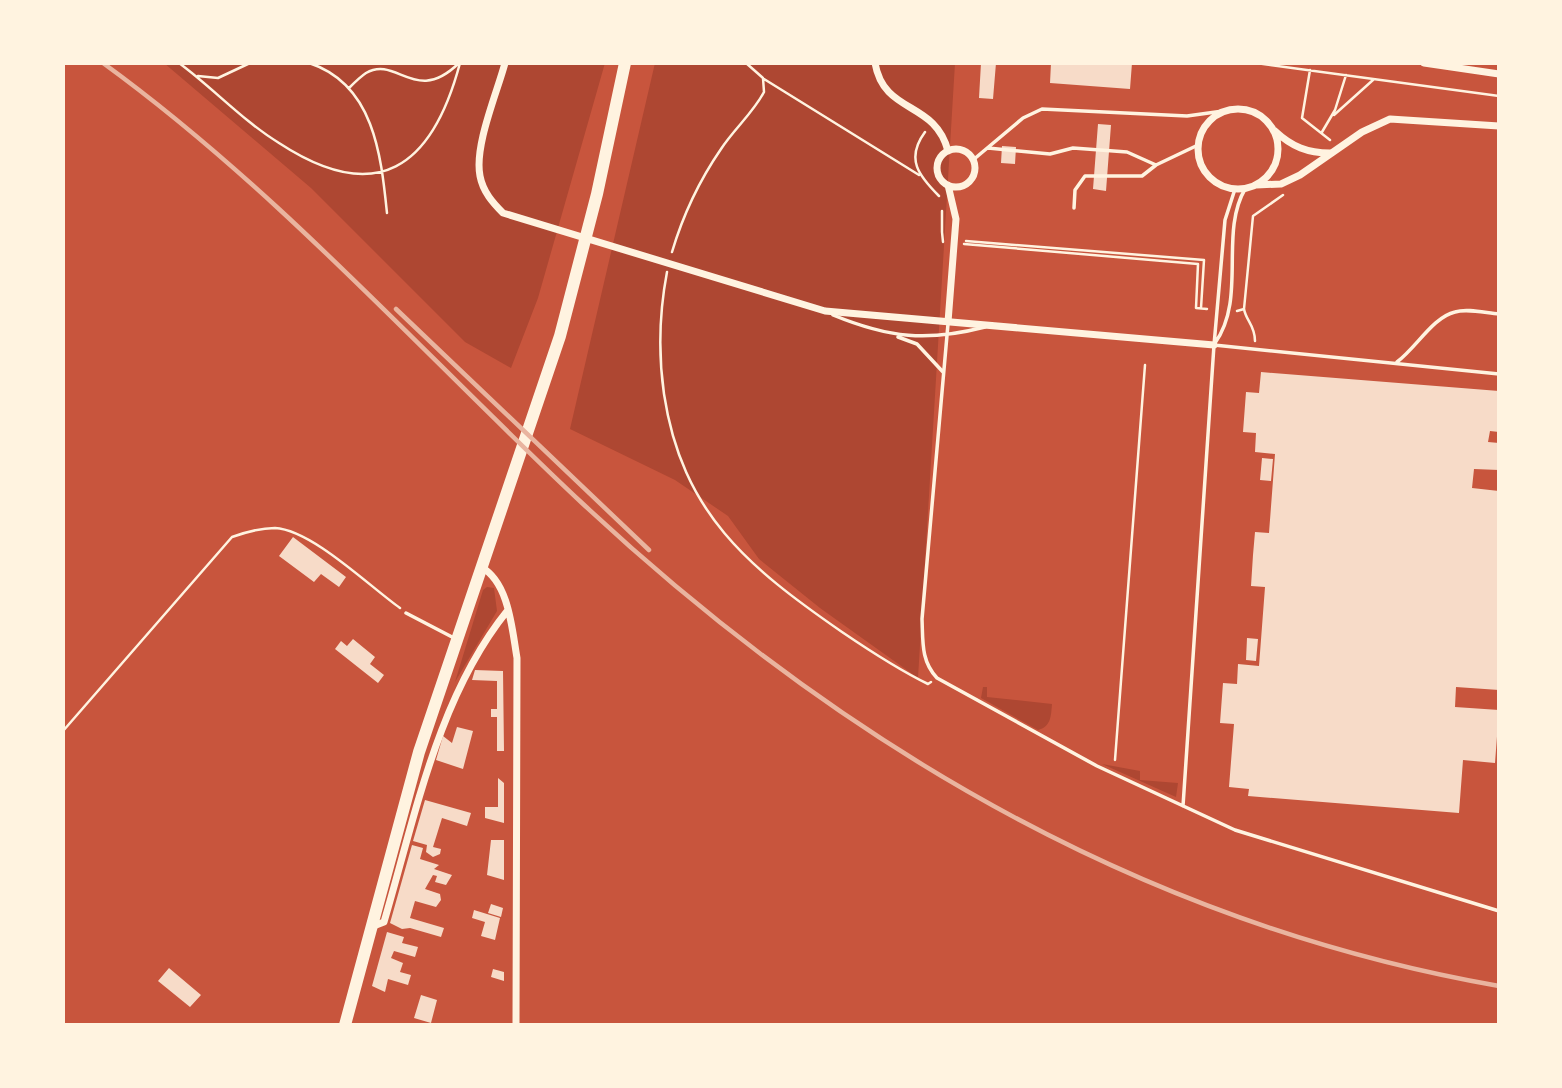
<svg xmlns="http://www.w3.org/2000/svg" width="1562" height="1088" viewBox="0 0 1562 1088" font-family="'Zilla Slab',serif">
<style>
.green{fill:#ae4732}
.building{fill:#f7dbc8}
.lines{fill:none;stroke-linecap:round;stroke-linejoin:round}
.path{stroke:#fff3e0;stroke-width:2.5}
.service{stroke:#fff3e0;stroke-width:3.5}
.minor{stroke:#fff3e0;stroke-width:7}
.primary{stroke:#fff3e0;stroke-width:12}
.rail{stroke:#e9b49f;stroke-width:4.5}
</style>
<rect width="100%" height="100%" fill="#c8553d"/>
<path class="green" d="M164 63H605L538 298 511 368 465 342 311 188Z
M655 63H955L918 678 820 608 759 559 728 516 675 480 570 429Z
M487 587 494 588 497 611 455 682 483 590Z
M983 687H987V697L1052 704C1051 716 1051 727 1038 730L981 698Z
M1102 764 1140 771V780L1178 783 1176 797Z"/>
<path class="building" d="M981 63H996L993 99 979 98Z
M1051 63H1132L1130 89 1050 83Z
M1098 124 1111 125 1106 191 1093 189Z
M1002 146 1016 147 1015 164 1001 163Z
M1261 372 1499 391V432L1490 431 1488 442 1499 443V470L1474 469 1472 488 1499 491V690L1456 687 1455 707 1499 710 1495 763 1463 760 1459 813 1248 796 1249 789 1229 787 1234 724 1220 723 1223 683 1237 684 1238 664 1259 666 1265 587 1251 586 1253 555 1255 532 1269 533 1275 454 1255 452 1256 433 1243 432 1246 392 1259 393Z
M1262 458 1273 459 1271 481 1260 480Z
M293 537 346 577 339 587 321 574 314 582 279 556Z
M1247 638 1258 639 1256 661 1246 660Z
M353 639 375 657 370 664 384 675 378 683 335 649 341 641 347 646Z
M475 670 503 671 504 751H497V717H491V709H497V681L472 680Z
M457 727 473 731 463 769 436 760 443 736 452 743Z
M498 778 504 783V823L485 818V807H498Z
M425 800 471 813 467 826 442 818 433 847 441 849 440 854 433 857 426 852 427 845 413 841Z
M491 840H504V880L487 875Z
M412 845 423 848 420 859 439 865 434 869 452 875 446 885 435 882 437 876 433 875 425 889 440 894 441 900 436 907 415 901 410 918 444 928 441 937 410 928 402 929 390 923Z
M491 904 503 908 501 917 488 913Z
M474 910 500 918 495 940 481 936 485 922 472 918Z
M387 932 404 937 402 943 418 947 415 957 394 951 391 958 403 963 400 972 411 975 408 985 388 979 385 992 372 986Z
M169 968 201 995 190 1007 158 981Z
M493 969 504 972V981L491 977Z
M421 995 437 1000 431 1023 414 1018Z"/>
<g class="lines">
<path class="path" d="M179 63C213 88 243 121 279 143 377 207 432 168 460 63
M309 63C374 84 381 155 387 213
M1256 63 1499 96
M1310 70 1302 118 1330 140
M198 76 218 78 250 63
M764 79 919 175
M349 88C354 83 360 77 366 73 397 55 415 106 459 63
M1334 115 1373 80
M925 132C905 159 919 176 939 196
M1322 132 1335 110 1346 75
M942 232 943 242
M942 232V211
M966 241 1204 260 1201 308
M964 244 1198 264 1196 308 1207 309
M672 252C683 215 699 181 721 149 734 129 753 113 764 92L763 78 746 63
M667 272C659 314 658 352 664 394 682 513 748 567 842 632 870 651 897 669 928 684L931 682
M1244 309C1246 321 1255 325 1255 341
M1237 311 1244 309 1253 216 1283 195
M63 731 232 537C246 532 260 528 275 528 312 530 369 586 400 608
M1115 760 1145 365"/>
<path class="service" d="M988 148 1050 154 1073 148 1127 152 1156 165 1198 145
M973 160 1023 118 1042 109 1187 116 1223 111
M1074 208 1075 190 1085 176H1142L1156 165
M833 315C889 338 927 342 985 327
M948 324 922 619C923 642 921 661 937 678L1097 766 1235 830 1499 911
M898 337 917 344 943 372
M1215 343C1247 298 1219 234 1245 189
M1214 345 1499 374
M1397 362C1416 348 1433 317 1455 312 1467 308 1486 313 1499 314
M406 613 454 638
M1183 806 1214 345 1225 220 1235 189"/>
<path class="minor" d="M505 63C497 93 474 146 480 176 483 192 493 203 503 213L825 311 1214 345
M875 63C884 115 935 100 948 151
M1424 63 1499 74
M1198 149a40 40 0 1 1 80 0a40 40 0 1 1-80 0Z
M1275 131C1292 147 1308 153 1330 153
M937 168a19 19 0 1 1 38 0a19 19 0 1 1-38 0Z
M1256 185 1281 184 1300 175 1362 132 1390 119 1499 126
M948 322 956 219 948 185
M481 567C509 582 512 629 517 658L516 1025
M371 927 384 922C415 817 438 696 508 610"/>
<path class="primary" d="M345 1025 419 752 560 336 597 194 625 63"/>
<path class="rail" d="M103 63C278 190 424 355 582 503 841 745 1145 924 1499 986
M396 309 649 550"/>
</g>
<rect width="1562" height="1088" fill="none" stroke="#fff3e0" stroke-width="130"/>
</svg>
